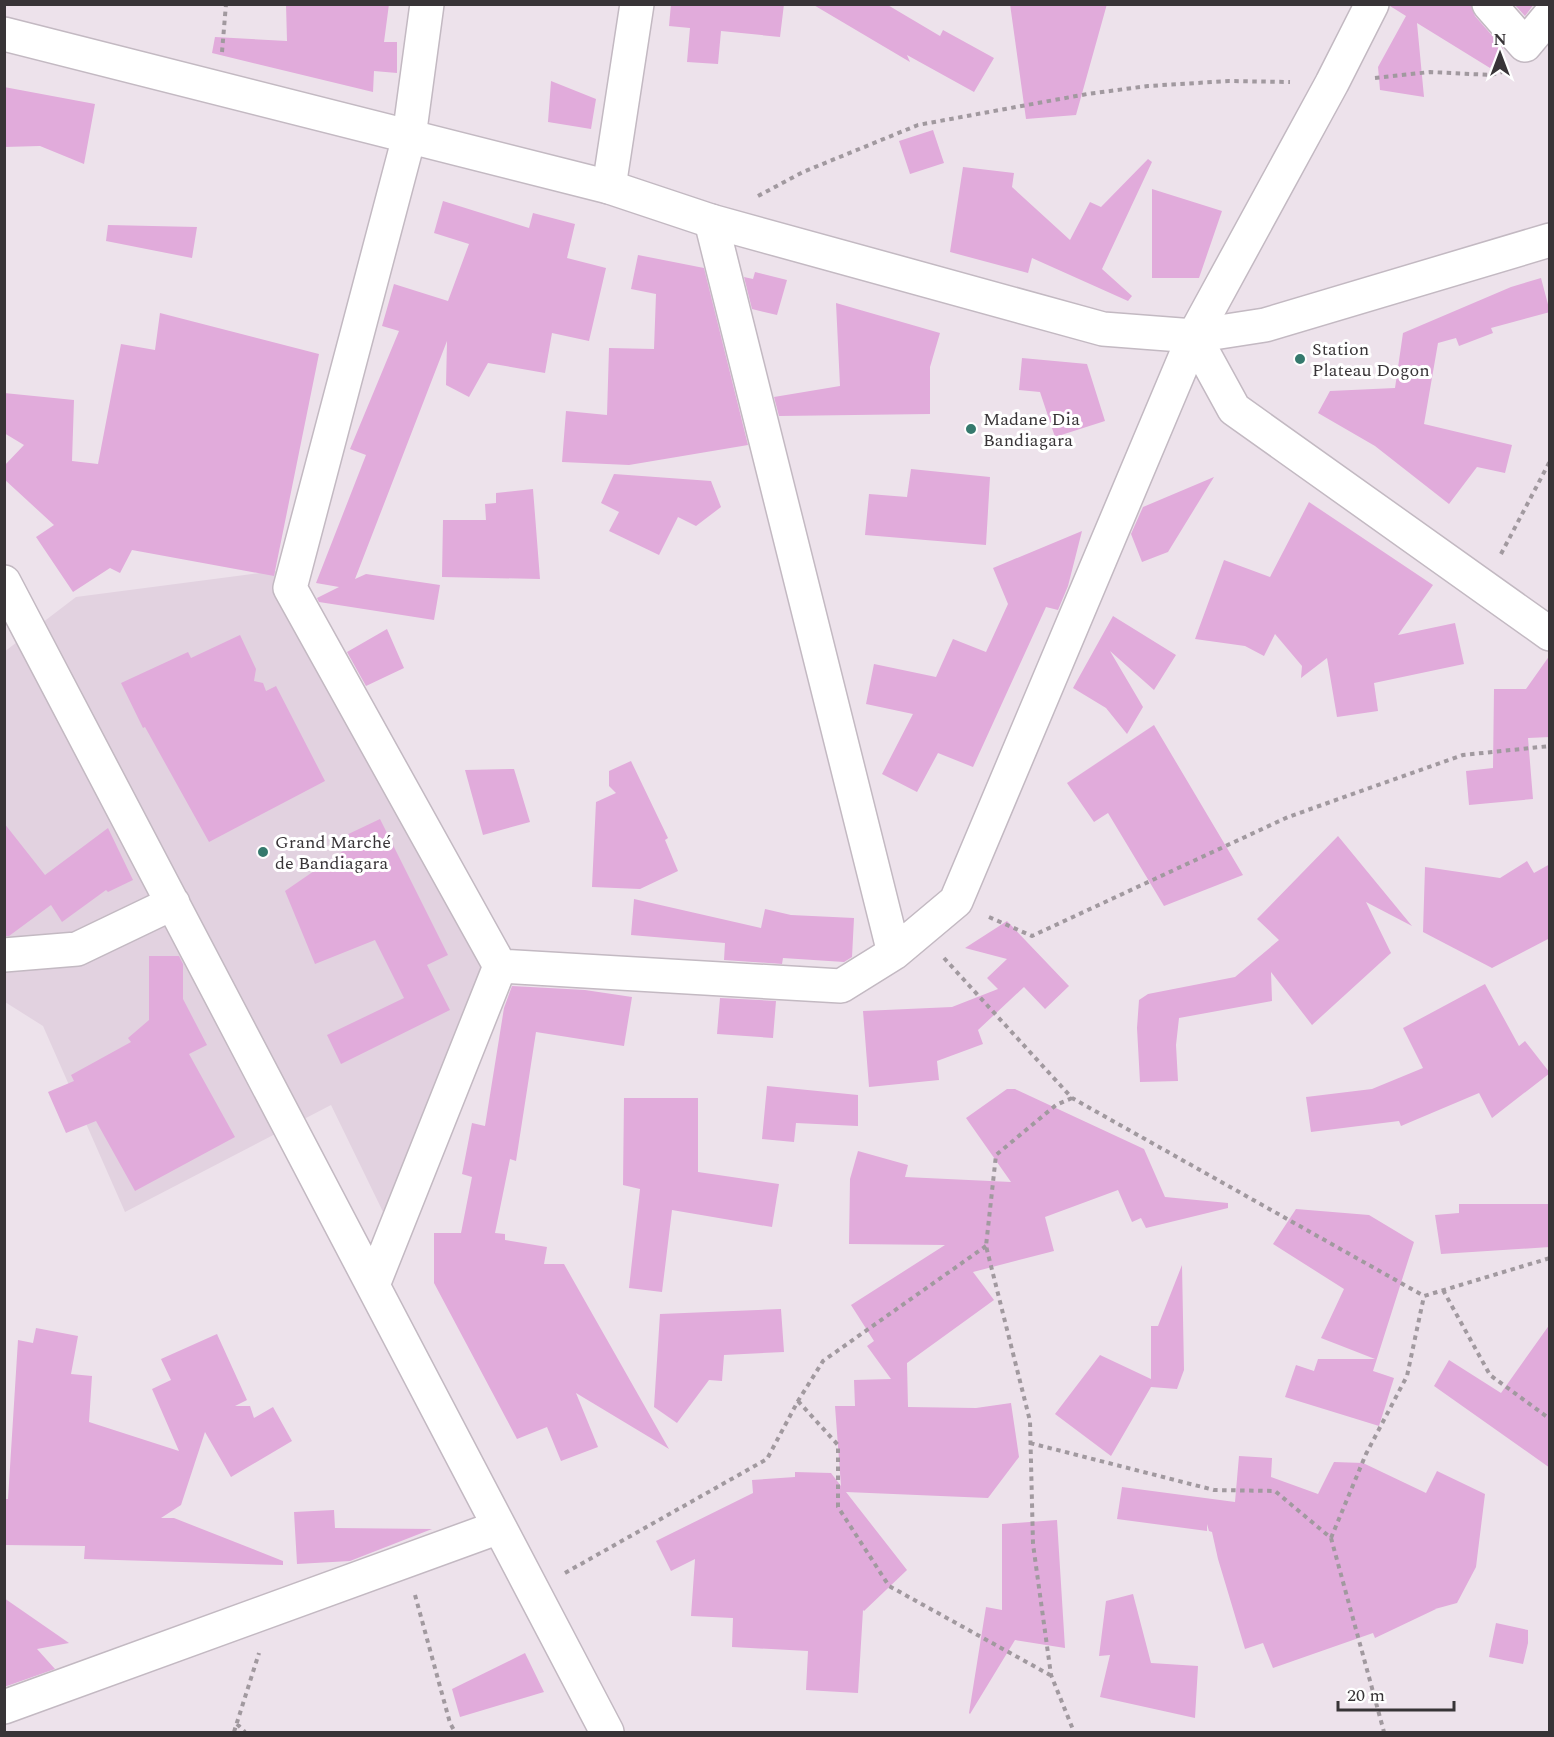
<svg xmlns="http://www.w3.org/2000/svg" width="1554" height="1737" viewBox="0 0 1554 1737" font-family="Spectral,serif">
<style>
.built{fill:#e2d2e0}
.building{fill:#e1abdb}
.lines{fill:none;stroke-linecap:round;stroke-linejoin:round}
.minor-casing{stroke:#c3b9c2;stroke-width:36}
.secondary-casing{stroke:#c3b9c2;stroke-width:36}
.path{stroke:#a1999f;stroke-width:4;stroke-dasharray:4.5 4.5;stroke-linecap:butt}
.minor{stroke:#fff;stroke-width:33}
.secondary{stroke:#fff;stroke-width:33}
.poi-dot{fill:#35796d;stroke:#fff;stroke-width:2}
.labels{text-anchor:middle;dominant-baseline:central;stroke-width:6;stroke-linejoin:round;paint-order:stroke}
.poi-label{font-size:18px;fill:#383437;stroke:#fff;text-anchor:start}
</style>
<rect width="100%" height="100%" fill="#ede2eb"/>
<path class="built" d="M290 569 499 963 404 1255 331 1105 125 1212 43 1026 5 1002 4 652 76 597Z"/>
<path class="building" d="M286 4H389L384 42H397V73L374 71 373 92 212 53 215 37 287 41Z
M671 4H784L780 37 721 31 718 64 687 62 690 28 669 26Z
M812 4H886L940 36 943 30 994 58 974 92 907 55 910 62Z
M1010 4H1107L1076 115 1026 119Z
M1390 4H1471L1475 16 1503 48 1490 68 1417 23 1424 97 1380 90 1378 67 1406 16 1390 6Z
M1514 4H1534L1525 16Z
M551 81 596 99 591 129 548 122Z
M4 87 95 104 84 164 40 146 4 147Z
M933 130 944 163 910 174 899 141Z
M1148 159 1152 162 1102 269 1132 296 1128 301 1032 258 1028 273 950 252 963 167 1014 173 1012 187 1070 240 1090 202 1101 207Z
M1152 189 1222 211 1199 278H1152Z
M443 201 529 228 533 213 575 224 567 258 606 268 589 341 552 333 545 373 488 363 469 397 446 385 447 341 355 579 366 574 440 585 434 620 319 602 317 598 339 587 316 583 366 455 350 449 399 331 382 326 394 284 448 301 469 244 434 233Z
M108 225 197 227 192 258 106 241Z
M638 255 704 268 748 445 629 465 562 462 566 411 607 415 609 348 654 349 656 294 631 289Z
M755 272 787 280 777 315 752 309 744 277 753 279Z
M1541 278 1550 312 1491 328 1493 333 1459 346 1456 338 1438 343 1424 424 1512 445 1505 473 1477 467 1449 504 1375 446 1318 413 1330 391 1395 388 1403 333 1511 287Z
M836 303 940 333 930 367V414L779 416 774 397 840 386Z
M160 313 319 354 274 576 132 550 120 573 110 568 73 592 36 537 54 525 4 479V466L24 445 4 433V393L74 400 72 461 98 464 121 344 155 350Z
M1022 358 1087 364 1105 421 1055 437 1040 392 1019 390Z
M911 469 990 477 986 545 865 535 869 494 907 497Z
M614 474 711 481 721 507 696 526 678 517 659 555 609 531 619 512 601 503Z
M1214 477 1168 552 1142 562 1131 534 1143 507Z
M533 489 540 579 442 577 443 520H486L485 504 496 503V493Z
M1309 502 1433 585 1398 635 1455 623 1464 664 1374 683 1378 711 1337 717 1327 658 1301 678 1302 666 1275 634 1264 656 1245 646 1195 639 1224 560 1270 577Z
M1082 531 1068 586 1058 610 1046 607 973 767 938 753 917 792 882 774 913 714 866 704 874 664 936 677 953 639 986 652 1008 604 993 568Z
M1113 616 1176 655 1154 690 1110 651 1143 707 1127 734 1106 708 1073 688Z
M387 629 404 668 366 686 347 652Z
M240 635 256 669 254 681 263 683 266 691 276 686 325 781 209 842 145 727 143 728 121 683 188 652 191 658Z
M1550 655V737L1528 738 1533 799 1469 805 1466 771 1493 768 1494 689H1526Z
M1154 725 1243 875 1164 906 1108 813 1094 822 1067 783Z
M631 761 668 838 665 840 678 871 640 889 592 887 596 802 616 793 609 786V771Z
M514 769 530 822 483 835 465 770Z
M380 819 448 955 427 965 450 1010 341 1064 327 1035 404 998 375 940 315 964 285 891 346 849 340 838Z
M4 823 45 875 108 828 133 880 108 892 106 890 62 922 51 905 9 936H4Z
M1338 836 1412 926 1366 902 1391 953 1312 1025 1271 972 1272 1001 1179 1018 1176 1045 1178 1081 1140 1082 1137 1028 1139 1000 1148 994 1235 977 1279 940 1257 919Z
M1527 861 1534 873 1550 864V938L1492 968 1423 932 1425 867 1500 878Z
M634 899 761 928 765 909 791 915 854 918 852 957 844 962 783 958 782 964 724 960 725 943 631 935Z
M1007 921 1069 986 1045 1009 1024 987 978 1030 983 1044 937 1061 939 1080 869 1087 863 1011 952 1007 998 989 987 978 1007 959 965 948Z
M149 956H179L183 964V999L207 1045 189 1054 235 1137 135 1191 96 1121 66 1133 48 1092 74 1081 71 1075 131 1042 128 1038 149 1020Z
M1485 984 1519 1046 1525 1041 1550 1073 1492 1118 1479 1093 1401 1126 1399 1121 1311 1132 1306 1097 1372 1089 1423 1068 1403 1028Z
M512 986 585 990 632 997 624 1046 536 1032 516 1161 510 1159 495 1233 505 1234V1240L547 1247 544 1264H564L669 1449 576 1393 598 1447 561 1461 547 1427 517 1439 434 1283V1233H461L472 1177 462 1174 472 1123 485 1126 504 1008Z
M720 998 776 1001 773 1038 717 1034Z
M767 1086 858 1095V1126L796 1123 794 1142 762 1139Z
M1007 1089H1015L1144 1149 1165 1197 1228 1203V1208L1146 1228 1141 1218 1132 1222 1118 1190 1045 1217 1054 1251 973 1272 994 1300 907 1363 908 1407 976 1408 1011 1403 1019 1457 988 1498 846 1492 907 1570 864 1611 863 1610 858 1693 806 1690 808 1651 732 1647 733 1618 691 1616 695 1559 671 1571 656 1541 753 1493 752 1480 795 1477V1472L831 1473 841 1486 835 1406H855L854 1380 891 1379 867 1346 874 1341 851 1305 945 1245 849 1244 850 1179 858 1151 908 1165 905 1177 1011 1182 966 1118Z
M624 1098H698V1172L779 1184 772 1227 672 1210 662 1292 629 1288 640 1189 623 1185Z
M1459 1204H1550V1247L1441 1254 1435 1215 1459 1213Z
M1296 1209 1369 1215 1414 1242 1373 1371 1394 1378 1379 1426 1285 1397 1296 1365 1314 1371 1318 1359H1375L1321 1338 1344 1289 1273 1244Z
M1182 1265 1184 1370 1177 1389 1151 1387 1111 1456 1055 1414 1100 1355 1151 1379V1326H1158Z
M781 1309 784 1352 724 1355 722 1381 709 1380 677 1423 654 1407 660 1314Z
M1550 1324V1468L1434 1386 1449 1360 1501 1393Z
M36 1328 78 1336 71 1374 92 1376 89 1422 179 1451 152 1389 171 1380 161 1359 217 1334 247 1400 235 1406H250L254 1418 273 1407 292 1441 231 1477 205 1432 181 1505 161 1518H174L283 1561V1565L84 1559 85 1546 4 1545V1499H8L18 1340 33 1343Z
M1239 1456 1272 1458 1271 1477 1318 1494 1334 1462 1363 1463 1426 1493 1437 1471 1485 1494 1476 1567 1457 1603 1435 1609H1436L1375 1638 1373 1633 1273 1668 1263 1643 1245 1649 1218 1559 1212 1532 1209 1531 1207 1524V1531L1117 1519 1122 1487 1235 1502Z
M334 1510 335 1528 432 1529 350 1561 297 1564 294 1512Z
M1057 1520 1065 1648 1015 1640 970 1714 969 1713 986 1607 1002 1610V1524Z
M1133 1594 1151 1663 1198 1666 1195 1718 1100 1697 1110 1655 1099 1656 1106 1601Z
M4 1598 69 1643 37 1649 55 1669 4 1687Z
M1496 1623 1528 1630V1643L1523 1664 1489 1657Z
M525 1653 544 1692 460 1717 452 1689Z"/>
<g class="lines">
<g class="minor-casing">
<path id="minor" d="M1489 4 1525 45 1550 15
M609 187 637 4
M711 221 894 953
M1194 336 1234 409 1550 634
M4 582 607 1732
M4 955 77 949 173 903
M500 966 841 986 894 953 956 901 1194 336 1332 83 1372 4
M373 1285 500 966 290 588 409 137 427 4
M4 1707 499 1527"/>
</g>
<g class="secondary-casing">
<path id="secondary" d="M4 34 609 187 711 221 1103 329 1194 336 1265 325 1550 240"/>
</g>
<path class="path" d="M222 52 226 4
M1375 78 1430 72 1491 75 1502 72
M758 196 803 172 918 125 1087 94 1148 86 1229 81 1290 82
M1501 554 1550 461
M989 917 1032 936 1288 817 1463 755 1550 746
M944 958 1072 1098 1424 1296 1550 1258
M1072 1098 1056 1105 996 1155 986 1246 1030 1421 1033 1544 1051 1675 1074 1732
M1443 1290 1490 1375 1550 1419
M798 1401 838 1445V1507L889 1586 1050 1675
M1030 1443 1214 1490 1275 1491 1331 1538 1384 1732
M1331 1538 1366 1454 1407 1376 1424 1296
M565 1573 767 1459 798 1401 823 1361 986 1246
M415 1595 450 1723 455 1732
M237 1724 245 1732
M234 1732 259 1653"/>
<use href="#minor" class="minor"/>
<use href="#secondary" class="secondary"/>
</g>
<g class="poi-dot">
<circle cx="1300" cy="359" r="6"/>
<circle cx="971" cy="429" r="6"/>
<circle cx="263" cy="852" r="6"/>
</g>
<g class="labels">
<g class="poi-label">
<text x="1312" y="349">Station<tspan x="1312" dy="21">Plateau Dogon</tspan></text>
<text x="983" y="419">Madane Dia<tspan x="983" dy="21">Bandiagara</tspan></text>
<text x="275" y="842">Grand Marché<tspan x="275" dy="21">de Bandiagara</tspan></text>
</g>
</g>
<rect width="1554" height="1737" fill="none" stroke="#383437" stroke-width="12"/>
<g transform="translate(1500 54)" stroke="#ffffff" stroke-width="4.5" paint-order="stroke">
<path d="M0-4.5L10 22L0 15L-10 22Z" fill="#383437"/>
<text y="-9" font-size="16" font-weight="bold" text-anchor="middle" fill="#383437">N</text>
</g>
<path d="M1338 1701v9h116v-9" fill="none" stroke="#383437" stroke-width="3"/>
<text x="1347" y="1701" font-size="18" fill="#383437" stroke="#ffffff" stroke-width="4.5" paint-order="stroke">20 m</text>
</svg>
